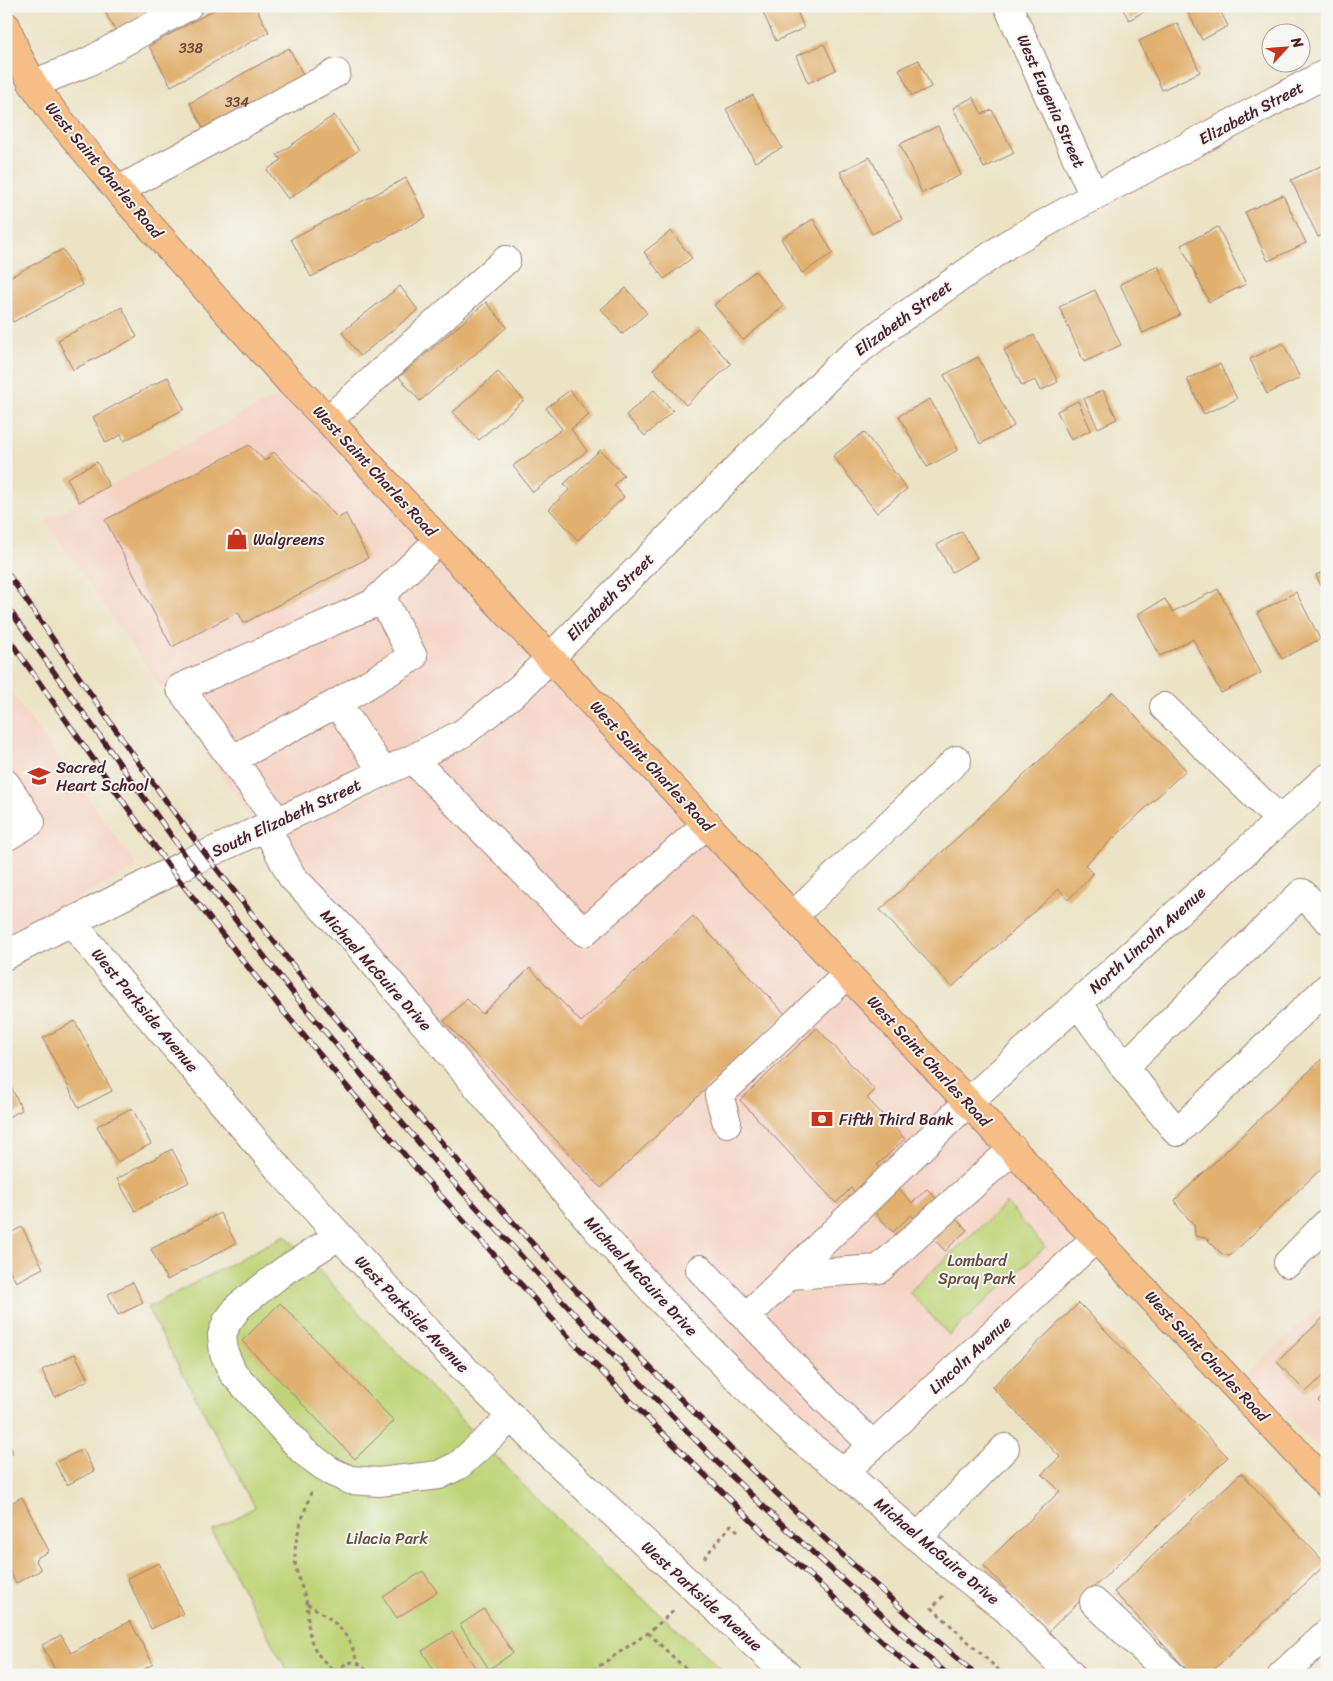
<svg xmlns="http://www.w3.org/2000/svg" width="1333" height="1681" viewBox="0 0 1333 1681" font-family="Sriracha,sans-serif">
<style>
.built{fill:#f5d2c2}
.green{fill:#bfd478;stroke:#847a52}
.building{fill:#e1b06e}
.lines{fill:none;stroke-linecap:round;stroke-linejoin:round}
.minor-casing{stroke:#9b8178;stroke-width:30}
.major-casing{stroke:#9b8178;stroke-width:30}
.path{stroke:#9b8178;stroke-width:3;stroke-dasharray:4 4;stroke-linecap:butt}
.minor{stroke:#fff;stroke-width:28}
.major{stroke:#f6be86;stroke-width:28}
.rail-casing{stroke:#4a1f2b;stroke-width:5.5}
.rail{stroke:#f6f6f2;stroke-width:4;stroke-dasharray:11;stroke-linecap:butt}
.labels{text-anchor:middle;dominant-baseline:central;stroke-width:4;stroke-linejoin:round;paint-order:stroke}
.number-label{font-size:14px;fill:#70433c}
.street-label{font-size:16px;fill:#4a1f2b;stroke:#f6f6f2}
.poi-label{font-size:16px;fill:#4a1f2b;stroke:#f6f6f2;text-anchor:start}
.park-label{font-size:16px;fill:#674c3e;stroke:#f6f6f2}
</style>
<rect width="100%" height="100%" fill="#f6f6f2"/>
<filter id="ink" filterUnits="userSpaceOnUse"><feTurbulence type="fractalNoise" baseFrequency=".02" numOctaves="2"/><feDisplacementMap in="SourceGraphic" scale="10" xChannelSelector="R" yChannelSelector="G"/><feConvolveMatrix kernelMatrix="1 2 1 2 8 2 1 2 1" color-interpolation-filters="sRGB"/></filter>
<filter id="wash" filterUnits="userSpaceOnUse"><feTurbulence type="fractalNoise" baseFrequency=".0096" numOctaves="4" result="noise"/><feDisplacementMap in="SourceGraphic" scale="20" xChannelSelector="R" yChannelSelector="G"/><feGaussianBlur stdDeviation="1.12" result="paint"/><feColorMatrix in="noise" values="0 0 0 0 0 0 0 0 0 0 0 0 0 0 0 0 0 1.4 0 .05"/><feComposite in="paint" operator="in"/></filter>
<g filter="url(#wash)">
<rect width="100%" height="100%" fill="#ece3c5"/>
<path class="built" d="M284 392 529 655 458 722 252 819 45 520Z
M550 674 1093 1252 858 1471 687 1314 300 875 282 836 388 787 481 739Z
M6 685 138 867 6 935Z
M1327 1299V1458L1247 1373Z"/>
<path class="green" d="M1006 1203 1045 1247 949 1335 909 1292Z
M285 1235 531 1493 602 1562 728 1675H289L212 1531 255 1507 147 1308Z"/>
<g id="blocks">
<path class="building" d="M102 6H176L119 37Z
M221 6H255L269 32 171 86 149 46Z
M760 6H795L804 28 776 41Z
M1121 6H1154L1129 20Z
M1195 6H1218L1228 26 1202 40 1187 10Z
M1177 23 1200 72 1162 90 1139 41Z
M824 44 836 70 808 83 796 56Z
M289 48 307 82 208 137 190 103Z
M919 60 931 87 912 96 899 69Z
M753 95 782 148 755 162 726 109Z
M973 97 982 114 992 110 1014 153 984 168 953 108Z
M334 115 359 150 288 199 267 170 281 160 277 155Z
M938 126 961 175 922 193 900 144Z
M870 157 902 219 872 234 840 172Z
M1327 163V233L1318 237 1291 180Z
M406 178 426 217 311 277 291 239Z
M1283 195 1306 243 1268 261 1245 212Z
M813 219 833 253 802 273 781 239Z
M1218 227 1246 284 1209 302 1181 245Z
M671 231 692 258 664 279 644 252Z
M63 249 82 285 13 322 6 309V279Z
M1158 266 1180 315 1143 333 1120 284Z
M755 271 784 306 743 340 714 305Z
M400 286 418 310 360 356 342 332Z
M626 288 647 313 622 334 601 309Z
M1095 290 1121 345 1084 362 1059 307Z
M486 302 507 327 420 401 399 377Z
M122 307 137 337 73 370 58 340Z
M698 328 731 364 686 405 653 369Z
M1034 335 1058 382 1040 391 1035 380 1022 386 1004 350Z
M1283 343 1300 378 1267 394 1250 359Z
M978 357 1014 426 980 444 944 375Z
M1220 364 1237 399 1204 414 1187 379Z
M498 372 524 400 479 440 453 412Z
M168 377 184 409 124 441 121 435 106 443 93 417Z
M570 390 589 415 571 429 587 451 533 492 513 466 562 429 546 408Z
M654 390 673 411 645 436 626 415Z
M1103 390 1117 419 1098 428 1084 399Z
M930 399 958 450 927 467 899 416Z
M1078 401 1091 430 1071 440 1057 411Z
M864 432 907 489 877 513 833 456Z
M249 445 265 461 274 452 338 518 346 514 368 558 244 623 238 612 172 647 105 520Z
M600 450 624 475 614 485 624 497 578 540 549 509 569 490 564 484Z
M97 462 109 486 79 502 67 478Z
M962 531 977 558 952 572 937 545Z
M1327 570V598L1316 575Z
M1218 589 1261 673 1221 693 1193 639 1160 656 1138 614 1165 599 1172 612Z
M1296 592 1320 639 1282 659 1257 613Z
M1113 692 1186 770 1085 865 1093 874 1068 900 1059 889 952 987 880 910Z
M693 916 785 1014 601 1188 444 1021 467 999 482 1014 530 968 581 1022Z
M75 1021 112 1091 79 1108 43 1038Z
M817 1028 875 1090 867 1098 905 1139 877 1165 912 1203 927 1189 967 1230 945 1251 911 1215 893 1232 851 1188 836 1203 740 1100Z
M1327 1054V1163L1230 1256 1222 1254 1206 1238 1195 1236 1194 1225 1178 1207 1175 1200Z
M6 1076 22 1110 6 1118Z
M132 1108 151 1144 117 1162 97 1126Z
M172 1149 189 1182 135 1211 117 1179Z
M220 1213 236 1243 167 1280 151 1249Z
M22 1227 43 1268 16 1282 6 1263V1235Z
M133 1282 143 1303 118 1315 108 1294Z
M280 1303 394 1421 355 1459 242 1341Z
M1079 1303 1228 1457 1048 1632 983 1565 1060 1491 1042 1474 1060 1457 992 1387Z
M1327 1314V1372L1306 1392 1277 1362Z
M75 1354 88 1380 55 1397 42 1370Z
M1327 1392V1409L1318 1400Z
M6 1440 13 1453 6 1456Z
M83 1449 94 1471 67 1485 55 1463Z
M1241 1473 1326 1564 1208 1675H1192L1114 1592Z
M22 1497 49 1551 35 1559 41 1570 16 1583 6 1565V1506Z
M159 1563 183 1614 151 1629 127 1578Z
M423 1571 437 1592 397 1618 383 1597Z
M484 1609 513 1653 489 1669 460 1625Z
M130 1621 153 1664 133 1675H130L128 1671 121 1675H58L42 1645 61 1635 71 1653Z
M452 1632 480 1675H437L422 1651Z"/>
</g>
</g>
<g filter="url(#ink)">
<use href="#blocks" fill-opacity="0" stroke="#9b8178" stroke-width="1"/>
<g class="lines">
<g class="minor-casing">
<path id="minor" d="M1008 6 1094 196
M33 84 88 62 188 6
M119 190 336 73
M328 420 506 260
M337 703 413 657 381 596
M1164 707 1280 820
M233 759 337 703 383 772
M412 759 584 932 707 824
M6 784 31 822 6 837
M278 822 180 688 372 604 439 540
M266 827 292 877 357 943 596 1228 664 1303 769 1410 804 1442 844 1472 942 1559 1006 1609 1071 1675
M793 916 957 760
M71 921 114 975 279 1169 401 1304 534 1440 788 1675
M6 955 190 862 412 759 463 733 520 688 839 366 890 326 1008 244 1094 196 1327 73
M1078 1003 1124 1067 1177 1132 1327 988
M1124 1067 1302 893 1327 919
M727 1123 719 1095 848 974
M339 1236 285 1270 239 1306 227 1322 222 1335 224 1353 233 1373 303 1451 330 1471 350 1480 379 1482 439 1475 459 1465 512 1417
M1288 1263 1327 1223
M700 1269 825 1399 873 1445
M790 1275 879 1269 1013 1149
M746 1317 968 1102 1327 778
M844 1472 1096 1238
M918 1537 1005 1448
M1094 1602 1171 1675
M1282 1675 1327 1633"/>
</g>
<g class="major-casing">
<path id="major" d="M6 26 17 54 33 84 53 112 122 195 291 383 328 420 439 540 1327 1484"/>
</g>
<path class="path" d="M311 1492C305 1512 295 1534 295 1555 294 1573 303 1587 307 1604 308 1610 308 1617 308 1623 310 1647 319 1660 339 1673
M704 1558 731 1525 740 1533
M943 1596 932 1608 1004 1675
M307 1604C334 1619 349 1632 357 1662
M648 1633 692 1675
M339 1674C343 1657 363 1659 368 1675
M586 1675 648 1633 676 1609"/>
<use href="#minor" class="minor"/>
<use href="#major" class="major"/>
<g class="rail-casing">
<path id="rail" d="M6 571C72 666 137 764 207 856 367 1065 543 1264 731 1449 810 1527 893 1601 976 1675
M6 605 190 862 297 998 435 1162 591 1332 718 1463 787 1529 948 1675
M6 635 172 871 283 1011 420 1173 575 1344 645 1416 774 1543 919 1675"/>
</g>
<use href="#rail" class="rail"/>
</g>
</g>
<defs>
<g id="shop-bare" transform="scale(1.725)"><path d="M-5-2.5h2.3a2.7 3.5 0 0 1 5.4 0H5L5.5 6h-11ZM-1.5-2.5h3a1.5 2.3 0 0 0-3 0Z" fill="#c8321e" stroke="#f6f6f2" stroke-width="2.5" paint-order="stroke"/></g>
<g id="school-bare" transform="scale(1.725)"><path d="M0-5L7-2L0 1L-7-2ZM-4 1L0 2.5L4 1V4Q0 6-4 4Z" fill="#c8321e" stroke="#f6f6f2" stroke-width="2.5" paint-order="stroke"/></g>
<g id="bank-bare" transform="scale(1.725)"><path d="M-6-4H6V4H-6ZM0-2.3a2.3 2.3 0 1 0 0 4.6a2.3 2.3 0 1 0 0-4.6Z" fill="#c8321e" stroke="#f6f6f2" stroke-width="2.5" paint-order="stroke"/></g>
</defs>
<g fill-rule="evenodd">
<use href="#shop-bare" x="237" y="539"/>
<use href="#school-bare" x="39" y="776"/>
<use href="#bank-bare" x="822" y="1119"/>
</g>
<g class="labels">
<g class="number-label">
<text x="191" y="48">338</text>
<text x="237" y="102">334</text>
</g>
<g class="street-label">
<text transform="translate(1051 101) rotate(66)">West Eugenia Street</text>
<text transform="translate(1251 113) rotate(-28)">Elizabeth Street</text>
<text transform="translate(104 170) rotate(50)">West Saint Charles Road</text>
<text transform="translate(903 318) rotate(-36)">Elizabeth Street</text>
<text transform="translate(375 471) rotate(47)">West Saint Charles Road</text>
<text transform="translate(610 597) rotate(-45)">Elizabeth Street</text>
<text transform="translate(652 766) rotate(47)">West Saint Charles Road</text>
<text transform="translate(286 818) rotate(-25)">South Elizabeth Street</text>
<text transform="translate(1147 940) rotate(-42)">North Lincoln Avenue</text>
<text transform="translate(376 970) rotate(48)">Michael McGuire Drive</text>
<text transform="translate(145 1010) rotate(50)">West Parkside Avenue</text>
<text transform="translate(929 1061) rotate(47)">West Saint Charles Road</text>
<text transform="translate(641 1276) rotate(47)">Michael McGuire Drive</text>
<text transform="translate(412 1314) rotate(46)">West Parkside Avenue</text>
<text transform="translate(970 1355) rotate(-43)">Lincoln Avenue</text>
<text transform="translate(1207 1356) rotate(47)">West Saint Charles Road</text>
<text transform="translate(937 1551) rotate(40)">Michael McGuire Drive</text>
<text transform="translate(702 1596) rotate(42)">West Parkside Avenue</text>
</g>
<g class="poi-label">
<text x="253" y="539">Walgreens</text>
<text x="56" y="767">Sacred<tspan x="56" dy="18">Heart School</tspan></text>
<text x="839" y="1119">Fifth Third Bank</text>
</g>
<g class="park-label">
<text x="977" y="1260">Lombard<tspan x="977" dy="18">Spray Park</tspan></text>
<text x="387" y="1538">Lilacia Park</text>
</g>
</g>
<rect width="1333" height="1681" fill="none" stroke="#f6f6f2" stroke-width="25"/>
<g transform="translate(1286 48) rotate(64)"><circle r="24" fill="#f6f6f2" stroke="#b1a0a2"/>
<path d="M0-4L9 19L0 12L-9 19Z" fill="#c8321e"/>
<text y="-8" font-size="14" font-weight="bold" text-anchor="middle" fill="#4a1f2b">N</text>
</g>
</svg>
